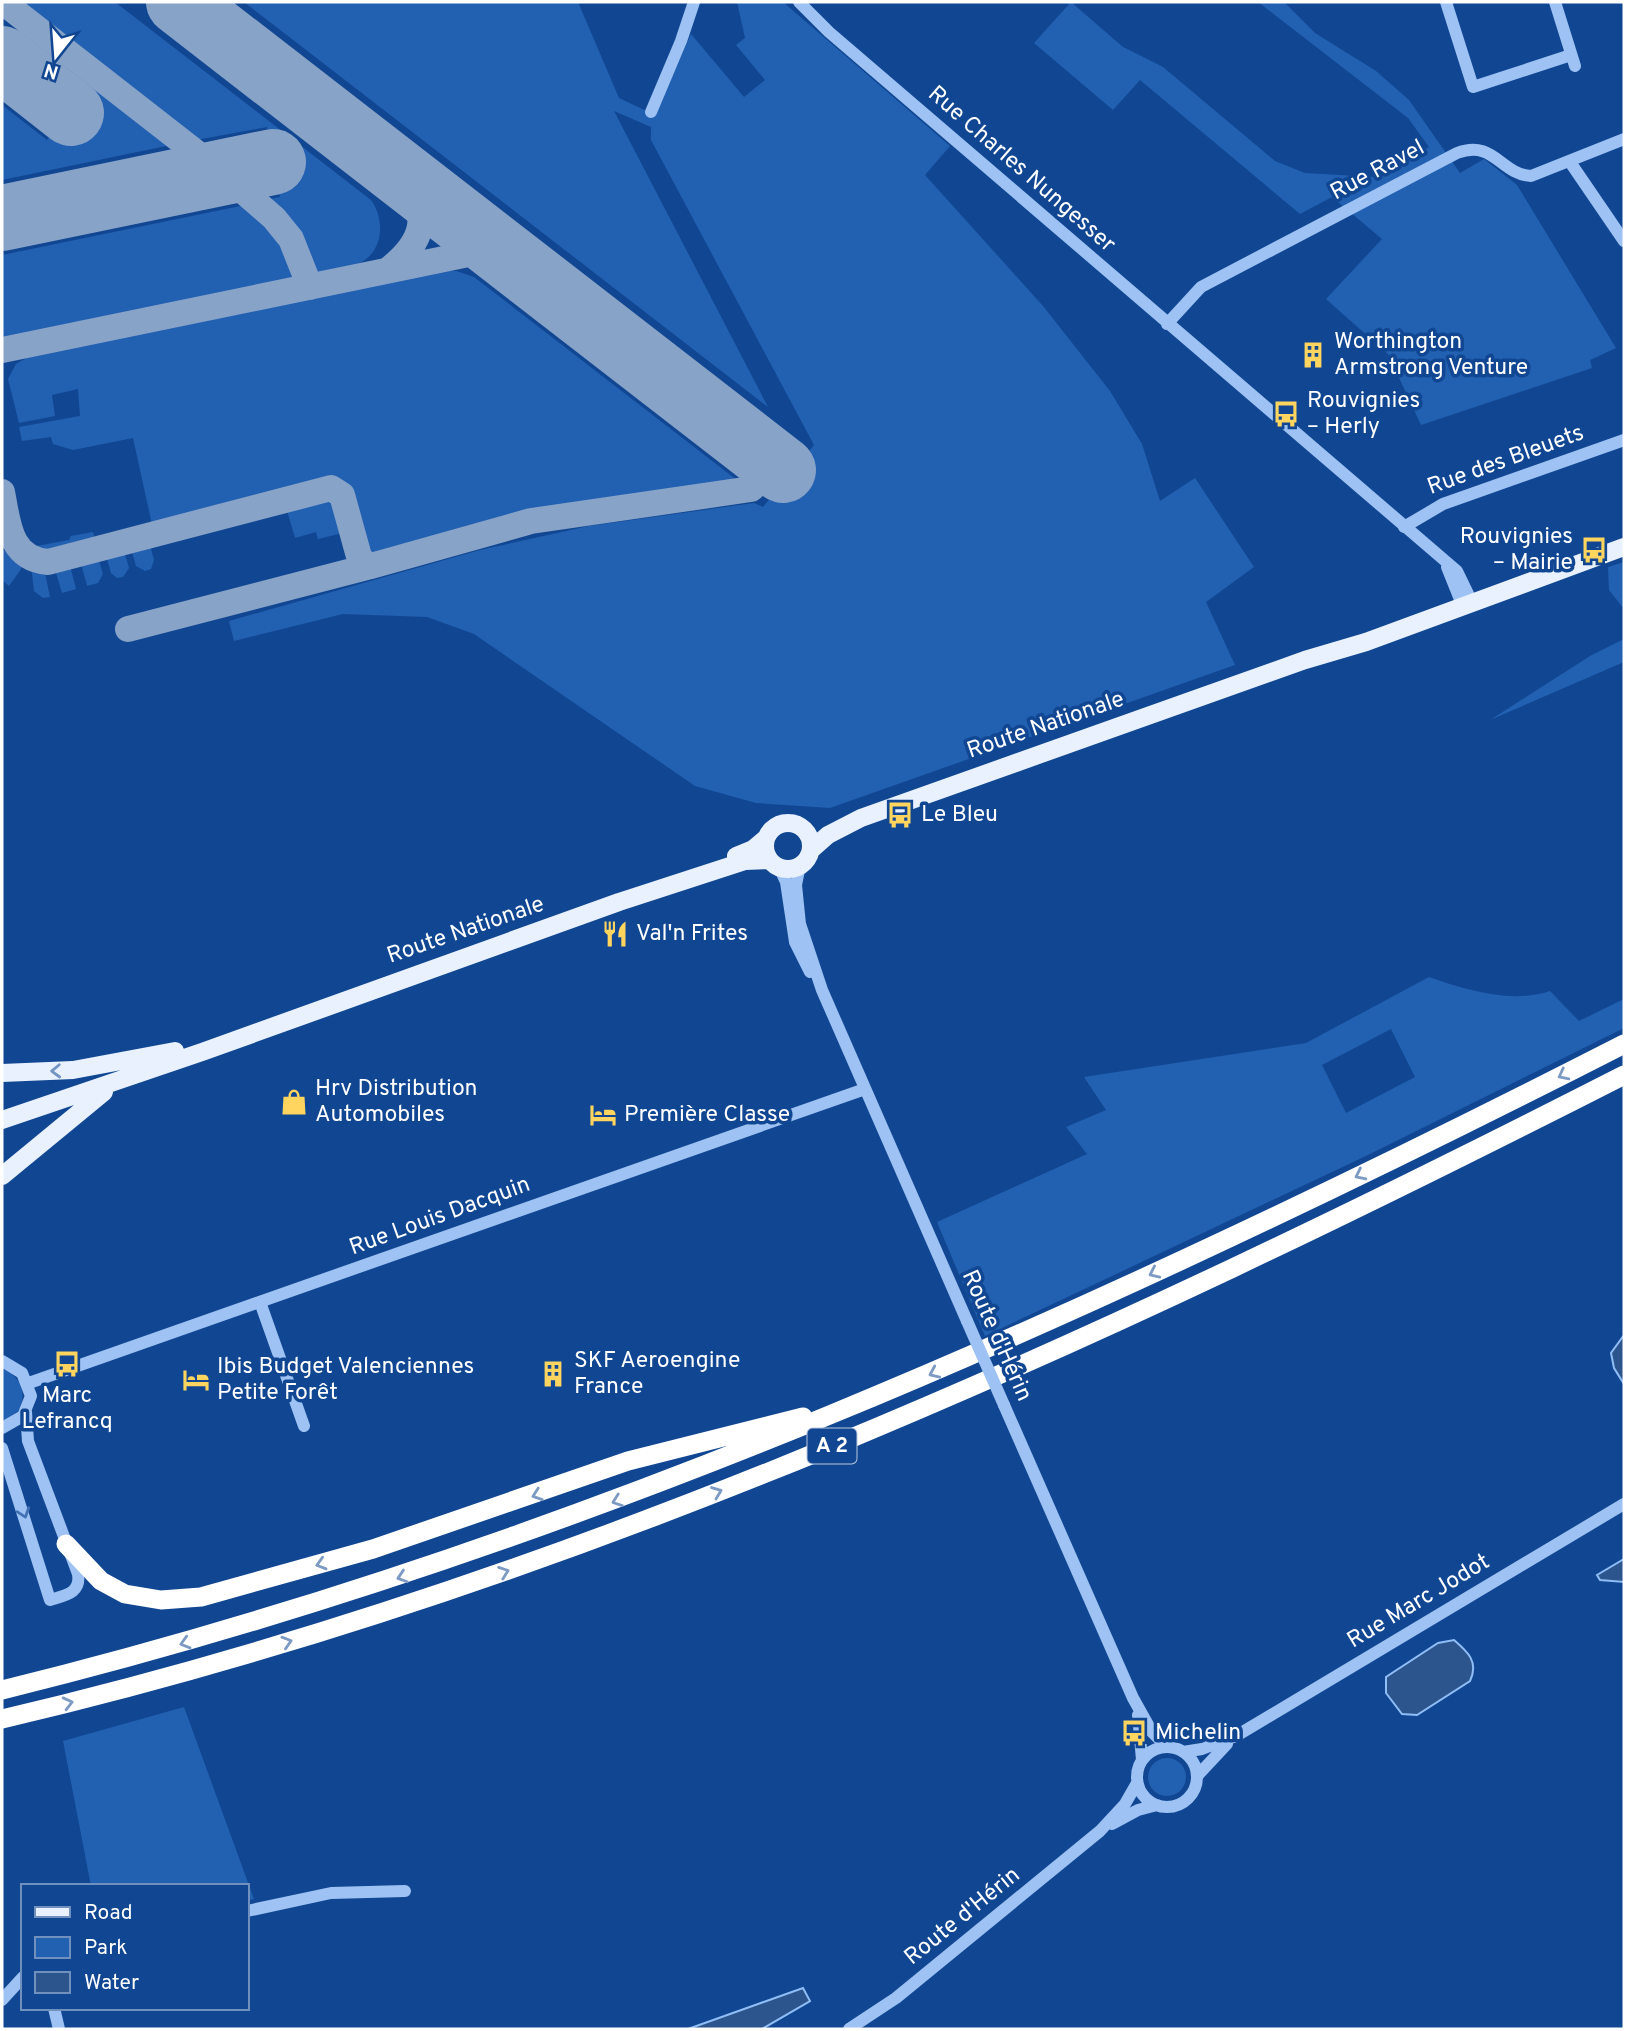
<svg xmlns="http://www.w3.org/2000/svg" width="1626" height="2031" viewBox="0 0 1626 2031" font-family="Overpass,sans-serif">
<style>
.green{fill:#2260b1;fill-rule:evenodd}
.water{fill:#2d558d;stroke:#8fbdf6;stroke-width:2}
.lines{fill:none;stroke-linecap:round;stroke-linejoin:round}
.taxiway{stroke:#88a3c8;stroke-width:26}
.runway{stroke:#88a3c8;stroke-width:66}
.minor{stroke:#9dc2f3;stroke-width:12}
.major{stroke:#e9f1ff;stroke-width:18}
.highway{stroke:#fff;stroke-width:19}
.minor-bridge{stroke:#9dc2f3;stroke-width:12}
.oneway{stroke:#7294c3}
.oneway2{stroke:#7c9ac3}
.oneway3{stroke:#4272b4}
.labels{text-anchor:middle;dominant-baseline:central;stroke-width:7;stroke-linejoin:round;paint-order:stroke}
.shield{fill:#114792;stroke:#b8c8de;stroke-width:2}
.shield-label{font-size:21px;font-weight:bold;fill:#fff}
.street-label{font-size:23px;fill:#fff;stroke:#114792}
.poi-label{font-size:23px;fill:#fff;stroke:#114792;text-anchor:start}
</style>
<rect width="100%" height="100%" fill="#114792"/>
<path class="green" d="M14 2H115L371 200C385 219 384 251 360 263 348 269 329 270 316 273L313 271 293 229 264 200 280 197 267 127 191 141Z
M244 2H578L619 98 655 115 691 34 744 97 765 80 736 45 745 38 737 2H783L950 146 925 175 1043 306 1110 391 1142 444 1160 501 1195 478 1254 567 1206 602 1235 665 830 808 756 803 695 786 474 634 427 617 343 614 234 641 229 621 480 550 589 526 754 503 763 507 814 445 651 140V127L614 111 768 407Z
M1071 2 1123 47 1163 67 1275 161 1305 173 1375 177 1429 147 1408 118 1258 2H1284L1315 33 1376 71 1409 100 1460 173 1484 159 1517 185 1616 348 1590 360 1592 368 1421 425 1388 354 1326 299 1382 239 1332 197 1300 214 1140 80 1113 110 1034 43Z
M95 81 176 144 2 180V105L47 140Z
M250 204 284 238 300 276 2 338V255Z
M437 271H456L474 277 742 484 530 516 376 558 362 550 346 493 335 483 153 529 133 438 73 450 53 444 51 437 22 441 19 427 80 416 78 389 52 395 55 416 19 423 8 379 16 364 28 357Z
M319 496 340 506 347 532 318 539 316 532 295 538 285 504Z
M93 532 96 544C72 550 49 562 26 548L69 540 71 536Z
M143 542 150 545 154 560 151 569 145 571 136 566 130 545Z
M123 547 129 568 123 577 117 578 111 573 105 552Z
M9 548 21 560V569L9 586 2 580V552Z
M97 554 103 574 98 583 87 586 80 559Z
M69 562 76 589 62 593 54 566Z
M1624 562V609L1609 590 1608 567Z
M31 565 44 568 50 597 43 598 34 591Z
M1624 639V662L1490 720 1590 656Z
M1429 977C1466 990 1512 1004 1550 991L1579 1021 1624 999V1028L1368 1155 985 1336 937 1222 1087 1154 1066 1127 1106 1110 1084 1077 1306 1043ZM1391 1029 1415 1077 1346 1113 1322 1065Z
M2 1369C21 1376 28 1394 18 1411L2 1422Z
M184 1707 254 1899 247 1901V1886H91L63 1741Z
M1148 1777a19 19 0 1 1 38 0a19 19 0 1 1-38 0Z"/>
<path class="water" d="M1624 1335V1384L1614 1368 1611 1353Z
M1624 1559V1582L1600 1580 1597 1575Z
M1454 1640C1468 1652 1479 1662 1470 1681L1417 1715 1402 1714 1386 1693V1677L1438 1643Z
M803 1988 810 2001 762 2029H688Z"/>
<g class="lines">
<path class="taxiway" d="M3 2 221 172 274 218 291 239 310 287
M388 270C425 241 431 215 403 176
M2 350 478 252 495 253 512 260
M2 492C8 522 9 559 48 562L331 488 342 495 360 560 371 566 531 521 751 489C769 474 761 460 749 443
M128 629 371 566"/>
<path class="runway" d="M179 2 783 470
M2 59 71 113
M2 218 273 162"/>
<path class="minor" d="M799 2 829 32 1457 571 1473 604
M1446 2 1473 87 1571 55
M1555 2 1575 66
M651 112 681 41 694 2
M1570 162 1624 241
M1167 324 1201 287 1457 153C1494 139 1500 174 1531 176L1624 139
M1404 527 1443 504 1624 440
M1447 567 1463 607
M800 865 796 885 800 924 822 990 967 1321
M779 867 786 882 795 942 810 972
M260 1302 304 1426
M2 1361 22 1373 31 1396 23 1416 2 1428
M29 1383 865 1089
M1004 1405 1133 1698 1152 1732 1167 1747
M2 1448 50 1600C66 1595 81 1593 78 1574L28 1441 26 1412
M1138 1715 1142 1760
M1137 1777a30 30 0 1 1 60 0a30 30 0 1 1-60 0Z
M1183 1752 1202 1749 1236 1736 1624 1504
M1197 1776 1227 1744
M1112 1824 1138 1810 1157 1805
M247 1911 331 1893 405 1891
M2 2000 23 1977
M54 2008 59 2029
M849 2029 896 1998 1100 1831 1125 1804 1137 1783"/>
<path class="major" d="M765 846a23 23 0 1 1 46 0a23 23 0 1 1-46 0Z
M811 850 828 835 861 818 1305 660 1366 642 1624 547
M736 856 753 849 766 838
M2 1073 73 1070 175 1051
M2 1120 202 1052 619 902 745 861 770 860
M2 1176 104 1092"/>
<path class="highway" d="M66 1544 101 1581 125 1594 161 1600 201 1597 373 1549 628 1461 803 1417
M2 1690C572 1550 1103 1310 1624 1044
M2 1719C571 1586 1106 1339 1624 1075"/>
<path class="minor-bridge" d="M967 1321 1004 1405"/>
</g>
<defs><path id="oneway-chevron" d="M-2-3.5L2.5 0L-2 3.5" fill="none" stroke-width="1.6" stroke-linecap="round" stroke-linejoin="round" transform="scale(1.75)"/></defs>
<use class="oneway" href="#oneway-chevron" transform="translate(56 1071) rotate(178)"/>
<g class="oneway2">
<use href="#oneway-chevron" transform="translate(1563 1075) rotate(153)"/>
<use href="#oneway-chevron" transform="translate(1360 1175) rotate(154)"/>
<use href="#oneway-chevron" transform="translate(1154 1273) rotate(155)"/>
<use href="#oneway-chevron" transform="translate(934 1373) rotate(156)"/>
<use href="#oneway-chevron" transform="translate(717 1492) rotate(-21)"/>
<use href="#oneway-chevron" transform="translate(537 1495) rotate(161)"/>
<use href="#oneway-chevron" transform="translate(617 1501) rotate(160)"/>
<use href="#oneway-chevron" transform="translate(321 1564) rotate(164)"/>
<use href="#oneway-chevron" transform="translate(504 1572) rotate(-20)"/>
<use href="#oneway-chevron" transform="translate(402 1577) rotate(162)"/>
<use href="#oneway-chevron" transform="translate(287 1642) rotate(-17)"/>
<use href="#oneway-chevron" transform="translate(185 1643) rotate(164)"/>
<use href="#oneway-chevron" transform="translate(68 1703) rotate(-14)"/>
</g>
<use class="oneway3" href="#oneway-chevron" transform="translate(24 1513) rotate(71)"/>
<defs>
<g id="building-bare" transform="scale(2.1)"><path d="M-4-6H4V6H1V3H-1V6H-4ZM-2.5-4.3h1.7v1.8h-1.7ZM.8-4.3h1.7v1.8H.8ZM-2.5-1h1.7V.8h-1.7ZM.8-1h1.7V.8H.8Z" fill="#ffd45f" stroke="#114792" stroke-width="2.5" paint-order="stroke"/></g>
<g id="bus-bare" transform="scale(2.1)"><path d="M-5-6H5V4H4V6H2V4H-2V6H-4V4H-5ZM-3.5-4V0h7V-4ZM-3.5 1.2v1.5H-2V1.2ZM2 1.2v1.5H3.5V1.2Z" fill="#ffd45f" stroke="#114792" stroke-width="2.5" paint-order="stroke"/></g>
<g id="restaurant-bare" transform="scale(2.1)"><path d="M-5-6h1v4h1v-4h1v4h1v-4h1v5L-1.5 .5V6h-2V.5L-5-1ZM5-6V6H3V1.5H1.5Q1.5-4 5-6Z" fill="#ffd45f" stroke="#114792" stroke-width="2.5" paint-order="stroke"/></g>
<g id="shop-bare" transform="scale(2.1)"><path d="M-5-2.5h2.3a2.7 3.5 0 0 1 5.4 0H5L5.5 6h-11ZM-1.5-2.5h3a1.5 2.3 0 0 0-3 0Z" fill="#ffd45f" stroke="#114792" stroke-width="2.5" paint-order="stroke"/></g>
<g id="hotel-bare" transform="scale(2.1)"><path d="M-6-4.5h1.5V1H6V5H4.5V3h-9V5H-6ZM-4 0a1.8 1.8 0 1 1 3.6 0ZM.5 0V-2.5h3Q6-2.5 6 0Z" fill="#ffd45f" stroke="#114792" stroke-width="2.5" paint-order="stroke"/></g>
</defs>
<g fill-rule="evenodd">
<use href="#building-bare" x="1313" y="355"/>
<use href="#bus-bare" x="1286" y="414"/>
<use href="#bus-bare" x="1594" y="550"/>
<use href="#bus-bare" x="900" y="815"/>
<use href="#restaurant-bare" x="615" y="934"/>
<use href="#shop-bare" x="294" y="1102"/>
<use href="#hotel-bare" x="603" y="1115"/>
<use href="#bus-bare" x="67" y="1364"/>
<use href="#building-bare" x="553" y="1374"/>
<use href="#hotel-bare" x="196" y="1380"/>
<use href="#bus-bare" x="1134" y="1733"/>
</g>
<g class="labels">
<rect class="shield" x="807.5" y="1428.5" width="49" height="35" rx="5"/>
<g class="shield-label">
<text x="832" y="1446">A 2</text>
</g>
<g class="street-label">
<text transform="translate(1021 170) rotate(41)">Rue Charles Nungesser</text>
<text transform="translate(1378 171) rotate(-28)">Rue Ravel</text>
<text transform="translate(1506 461) rotate(-20)">Rue des Bleuets</text>
<text transform="translate(1046 726) rotate(-19)">Route Nationale</text>
<text transform="translate(466 931) rotate(-19)">Route Nationale</text>
<text transform="translate(440 1217) rotate(-20)">Rue Louis Dacquin</text>
<text transform="translate(996 1336) rotate(66)">Route d'Hérin</text>
<text transform="translate(1419 1602) rotate(-31)">Rue Marc Jodot</text>
<text transform="translate(963 1917) rotate(-39)">Route d'Hérin</text>
</g>
<g class="poi-label">
<text x="1334" y="342">Worthington<tspan x="1334" dy="26">Armstrong Venture</tspan></text>
<text x="1307" y="401">Rouvignies<tspan x="1307" dy="26">– Herly</tspan></text>
<text x="1573" y="537" text-anchor="end">Rouvignies<tspan x="1573" dy="26">– Mairie</tspan></text>
<text x="921" y="815">Le Bleu</text>
<text x="636" y="934">Val'n Frites</text>
<text x="315" y="1089">Hrv Distribution<tspan x="315" dy="26">Automobiles</tspan></text>
<text x="624" y="1115">Première Classe</text>
<text x="574" y="1361">SKF Aeroengine<tspan x="574" dy="26">France</tspan></text>
<text x="217" y="1367">Ibis Budget Valenciennes<tspan x="217" dy="26">Petite Forêt</tspan></text>
<text x="67" y="1396" text-anchor="middle">Marc<tspan x="67" dy="26">Lefrancq</tspan></text>
<text x="1155" y="1733">Michelin</text>
</g>
</g>
<rect width="1626" height="2031" fill="none" stroke="#ffffff" stroke-width="7"/>
<rect x="21" y="1884" width="228" height="126" fill="#114792" stroke="#7091be" stroke-width="2"/>
<rect x="35" y="1907" width="35" height="10" fill="#e9f1ff" stroke="#7091be" stroke-width="2"/>
<text x="84" y="1919" font-size="21" fill="#ffffff">Road</text>
<rect x="35" y="1937" width="35" height="21" fill="#2260b1" stroke="#7091be" stroke-width="2"/>
<text x="84" y="1954" font-size="21" fill="#ffffff">Park</text>
<rect x="35" y="1972" width="35" height="21" fill="#2d558d" stroke="#7091be" stroke-width="2"/>
<text x="84" y="1989" font-size="21" fill="#ffffff">Water</text>
<g transform="translate(56 56) rotate(197)" stroke="#114792" stroke-width="5" paint-order="stroke">
<path d="M0-5L12 26L0 18L-12 26Z" fill="#ffffff"/>
<text y="-10" font-size="19" font-weight="bold" text-anchor="middle" fill="#ffffff">N</text>
</g>
</svg>
